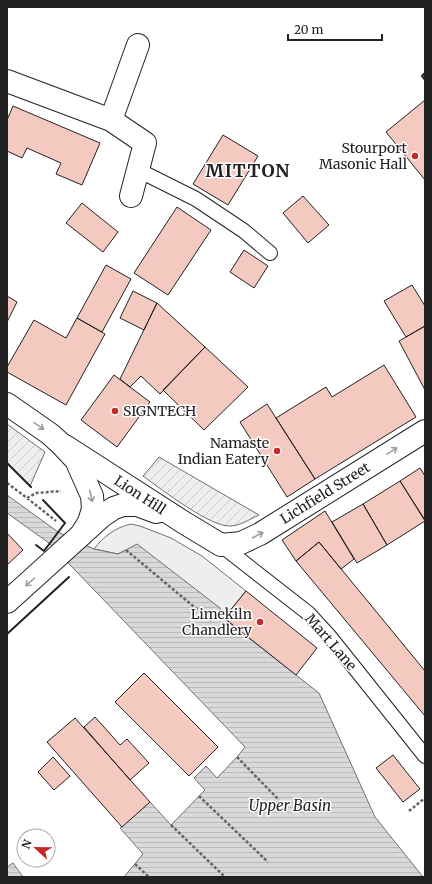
<svg xmlns="http://www.w3.org/2000/svg" width="432" height="884" viewBox="0 0 432 884" font-family="Merriweather,serif">
<style>
.grass{fill:#eee;stroke:#6f6f6f}
.garden{fill:url(#garden-furrows);stroke:#6f6f6f}
.water{fill:url(#water-rules);stroke:#6f6f6f}
.building{fill:#f3c9c0;stroke:#222}
.lines{fill:none;stroke-linecap:round;stroke-linejoin:round}
.lane-casing{stroke:#222;stroke-width:16}
.street-casing{stroke:#222;stroke-width:24}
.primary-casing{stroke:#222;stroke-width:24}
.path{stroke:#646464;stroke-width:2.5;stroke-dasharray:3 2;stroke-linecap:butt}
.lane{stroke:#fff;stroke-width:14}
.street{stroke:#fff;stroke-width:22}
.primary{stroke:#fff;stroke-width:22}
.wall{stroke:#222;stroke-width:2}
.oneway{stroke:#9c9c9c}
.poi-dot{fill:#c62828;stroke:#fff;stroke-width:1.5}
.labels{text-anchor:middle;dominant-baseline:central;stroke-width:3;stroke-linejoin:round;paint-order:stroke}
.poi-label{font-size:14px;fill:#222;stroke:#fff;text-anchor:end}
.street-label{font-size:14px;fill:#222;stroke:#fff}
.water-label{font-size:15px;font-style:italic;fill:#222;stroke:#fff}
.district-label{font-size:18px;font-weight:bold;letter-spacing:1px;fill:#222;stroke:#fff}
</style>
<defs>
<pattern id="garden-furrows" width="10" height="10" patternUnits="userSpaceOnUse"><rect width="10" height="10" fill="#eee"/><path d="M-1 1l2-2M0 10L10 0M9 11l2-2" fill="none" stroke="#ccc"/></pattern>
<pattern id="water-rules" width="6" height="5" patternUnits="userSpaceOnUse"><rect width="6" height="5" fill="#d9d9d9"/><path d="M0 2.5h6" fill="none" stroke="#bababa"/></pattern>
</defs>
<rect width="100%" height="100%" fill="#fff"/>
<path class="grass" d="M131 524 140 526 171 538 202 556 246 591 224 618 126 550 118 554 94 549C103 537 116 527 131 524Z"/>
<path class="garden" d="M7 424 45 452 30 486 7 463Z
M159 457 259 515C250 519 240 526 230 526 210 527 161 489 143 476Z"/>
<path class="water" d="M7 495 58 532 94 549 118 554 126 550 137 544 220 608 221 616 319 693 375 817 423 877H124L143 854 120 828 150 802 171 825 205 790 194 778 206 766 217 778 237 757 245 747 49 543 7 513Z
M13 863 23 877H7V867Z"/>
<path class="building" d="M425 100V180L386 132Z
M13 106 100 143 82 185 56 174 61 163 27 148 22 158 7 151V120Z
M223 135 258 156 228 205 193 184Z
M303 196 329 225 308 243 283 213Z
M82 203 118 232 103 252 66 223Z
M177 207 211 230 168 295 134 273Z
M244 250 268 266 254 288 230 272Z
M106 265 131 279 102 332 77 318Z
M412 285 425 306V326L406 337 384 301Z
M133 291 157 303 144 330 120 318Z
M7 296 17 302 7 322Z
M157 303 205 347 160 394 141 376 130 387 120 379Z
M77 318 105 334 66 405 7 372V367L34 320 66 338Z
M425 326V390L399 341Z
M205 347 248 387 204 430 163 390Z
M384 365 416 417 315 479 276 418 326 387 332 397Z
M114 375 150 402 117 447 81 420Z
M267 404 315 479 287 497 240 422Z
M420 468 425 476V520L400 481Z
M400 481 425 521 387 545 363 504Z
M363 504 387 545 357 563 332 522Z
M325 511 354 559 341 569 319 542 296 561 282 540Z
M7 533 23 550 7 565Z
M319 542 425 671V716L296 561Z
M246 591 317 648 296 675 224 618Z
M144 673 218 747 189 776 115 702Z
M95 717 120 745 127 739 149 763 130 780 84 727Z
M75 718 150 802 122 827 47 742Z
M393 755 420 789 403 802 376 768Z
M53 757 70 776 54 790 38 772Z"/>
<g class="lines">
<g class="lane-casing">
<path id="lane" d="M138 170 196 199 244 231 270 253
M221 545 308 613 330 637 425 756"/>
</g>
<g class="street-casing">
<path id="street" d="M7 81 111 120 145 143 131 196
M111 120 138 45
M65 446 183 522 221 545 241 543 260 534 425 431
M81 535 102 516 114 508 123 505H137L156 512"/>
</g>
<g class="primary-casing">
<path id="primary" d="M7 404 50 434 60 443 76 460 92 496 93 509 89 522 81 535 7 602"/>
</g>
<path class="path" d="M7 483 27 498 36 493 61 491
M27 498 56 521
M126 550 211 621
M237 757 279 800
M199 796 268 862
M409 811 425 798
M171 825 225 877
M135 864 149 877"/>
<use href="#lane" class="lane"/>
<use href="#street" class="street"/>
<use href="#primary" class="primary"/>
<path class="wall" d="M425 73 422 76 425 80
M7 463 31 487
M36 545 44 551 65 523 43 500
M7 634 69 577"/>
</g>
<defs><path id="oneway-shaft" d="M-6 0H5M1.5-3L5.5 0L1.5 3" fill="none" stroke-width="1.6" stroke-linecap="round" stroke-linejoin="round"/></defs>
<g class="oneway">
<use href="#oneway-shaft" transform="translate(39 426) rotate(35)"/>
<use href="#oneway-shaft" transform="translate(392 451) rotate(-31)"/>
<use href="#oneway-shaft" transform="translate(91 496) rotate(77)"/>
<use href="#oneway-shaft" transform="translate(258 535) rotate(-28)"/>
<use href="#oneway-shaft" transform="translate(30 582) rotate(138)"/>
</g>
<g class="poi-dot">
<circle cx="415" cy="156" r="4"/>
<circle cx="115" cy="411" r="4"/>
<circle cx="277" cy="451" r="4"/>
<circle cx="260" cy="622" r="4"/>
</g>
<g class="labels">
<g class="poi-label">
<text x="407" y="148">Stourport<tspan x="407" dy="16">Masonic Hall</tspan></text>
<text x="123" y="411" text-anchor="start">SIGNTECH</text>
<text x="269" y="443">Namaste<tspan x="269" dy="16">Indian Eatery</tspan></text>
<text x="252" y="614">Limekiln<tspan x="252" dy="16">Chandlery</tspan></text>
</g>
<g class="street-label">
<text transform="translate(325 493) rotate(-32)">Lichfield Street</text>
<text transform="translate(140 495) rotate(33)">Lion Hill</text>
<text transform="translate(331 642) rotate(49)">Mart Lane</text>
</g>
<g class="water-label">
<text x="290" y="805">Upper Basin</text>
</g>
<g class="district-label">
<text x="248" y="170">MITTON</text>
</g>
</g>
<rect width="432" height="884" fill="none" stroke="#222222" stroke-width="16"/>
<g transform="translate(36 848) rotate(292)"><circle r="19" fill="#ffffff" stroke="#a7a7a7"/>
<path d="M0-3L7 15L0 10L-7 15Z" fill="#c62828"/>
<text y="-6" font-size="11" font-weight="bold" text-anchor="middle" fill="#222222">N</text>
</g>
<path d="M288 34v6h94v-6" fill="none" stroke="#222222" stroke-width="2"/>
<text x="294" y="34" font-size="12" fill="#222222" stroke="#ffffff" stroke-width="3" paint-order="stroke">20 m</text>
</svg>
